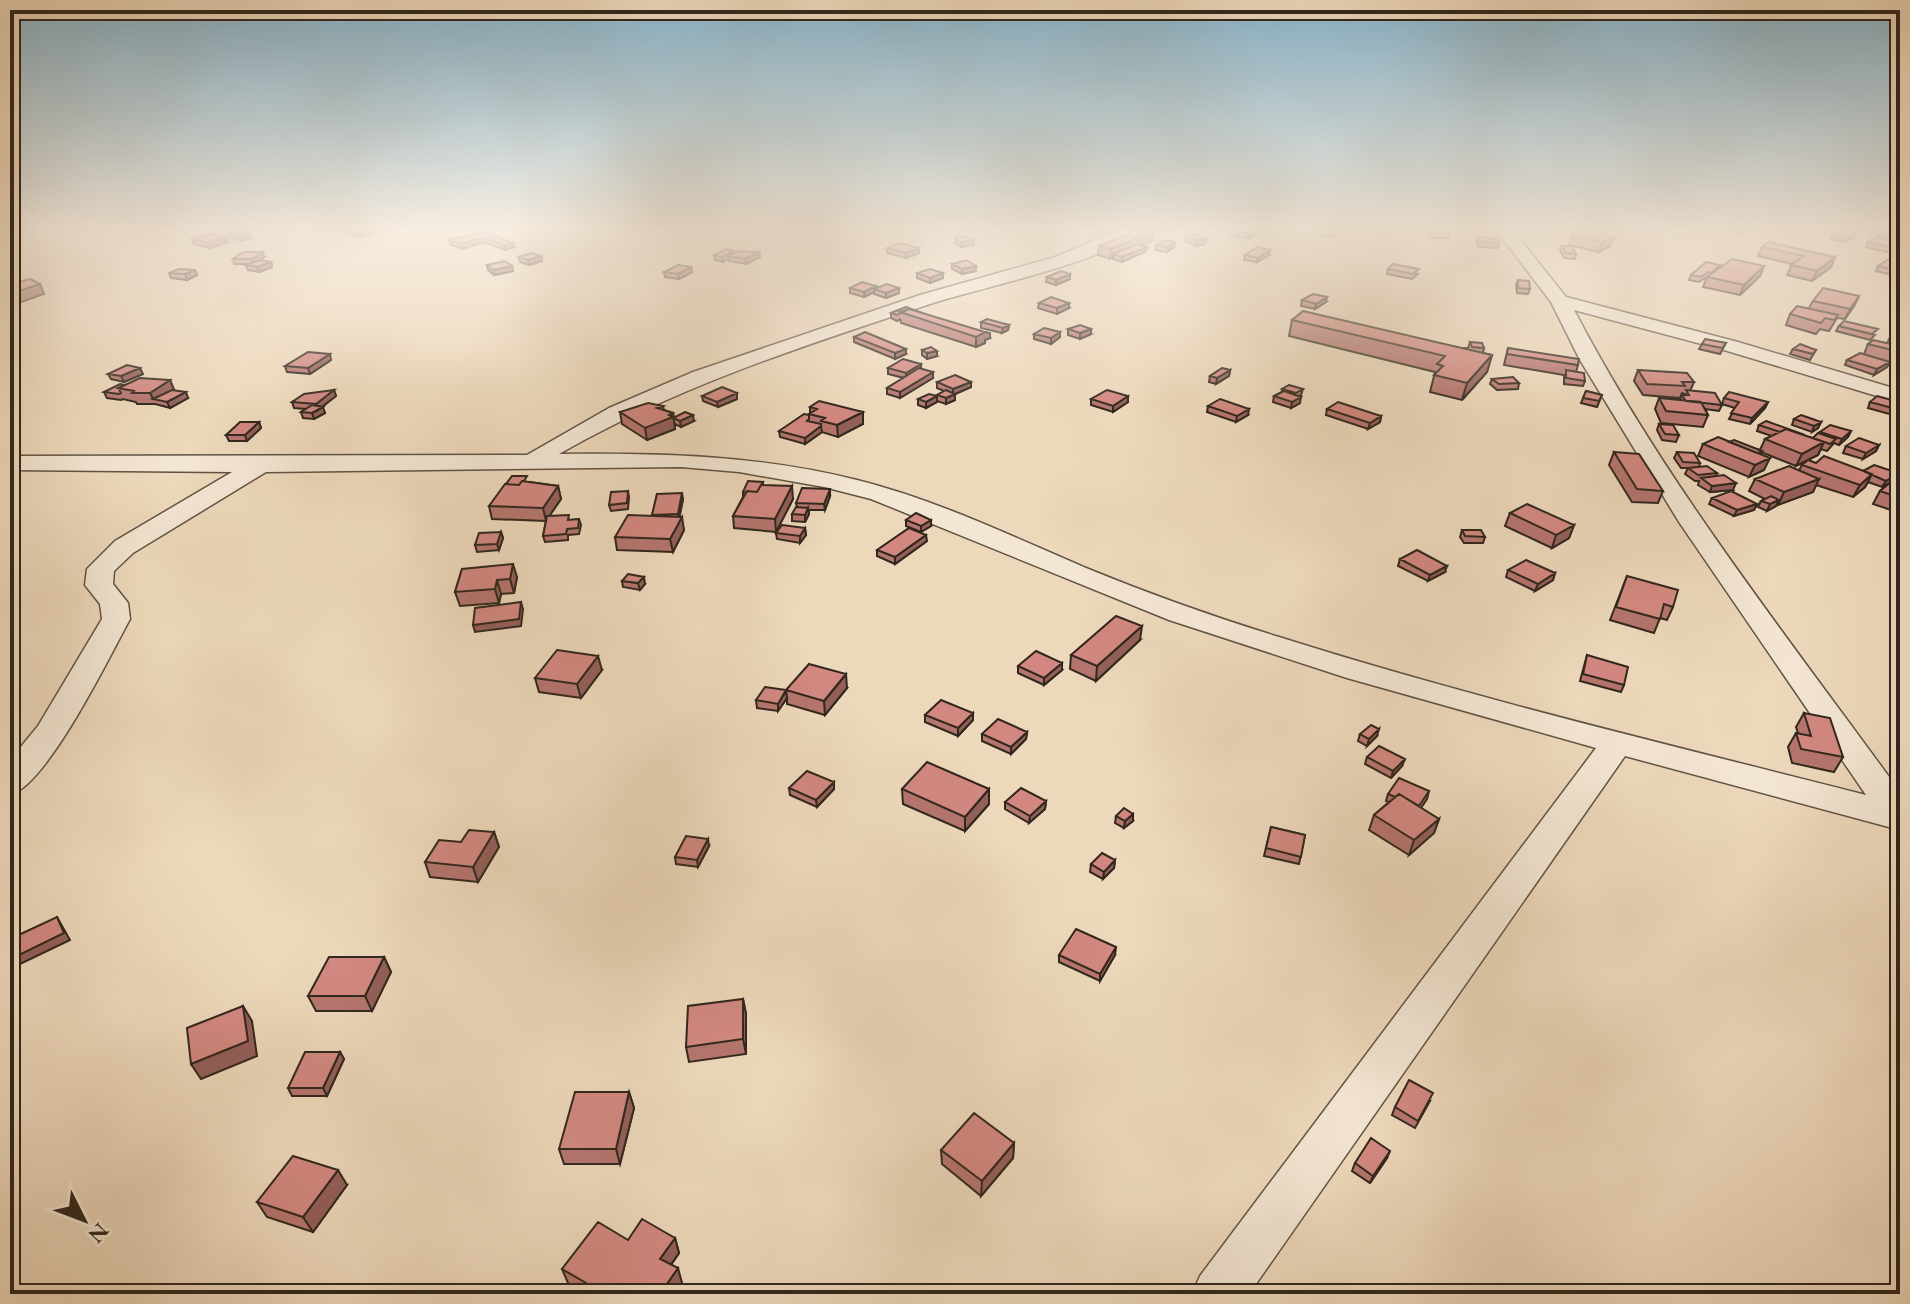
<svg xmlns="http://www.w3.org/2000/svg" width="1910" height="1304" viewBox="0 0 1910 1304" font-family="'EB Garamond',serif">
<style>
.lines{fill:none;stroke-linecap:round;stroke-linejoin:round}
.minor-casing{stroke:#605344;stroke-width:3}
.minor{fill:#f3e6d3;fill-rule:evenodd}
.wall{fill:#b5756f;stroke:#31271d;stroke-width:2}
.shaded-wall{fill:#935f5a;stroke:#31271d;stroke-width:2}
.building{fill:#d28881;stroke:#31271d;stroke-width:2}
</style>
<rect width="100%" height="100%" fill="#edd8bb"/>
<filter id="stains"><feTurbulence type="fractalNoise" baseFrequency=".0025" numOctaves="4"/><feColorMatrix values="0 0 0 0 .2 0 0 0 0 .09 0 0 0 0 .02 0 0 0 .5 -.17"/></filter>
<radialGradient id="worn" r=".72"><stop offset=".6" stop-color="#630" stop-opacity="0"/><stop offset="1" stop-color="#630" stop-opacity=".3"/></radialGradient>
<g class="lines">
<g class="minor-casing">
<path id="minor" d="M1126 227H1146C1114 260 979 288 930 304 802 346 676 387 559 454 661 453 758 455 857 480 937 500 1011 536 1086 568 1149 594 1214 617 1279 637 1472 698 1670 745 1866 795L1679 522 1580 360 1551 302 1494 227H1510L1566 297 1738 342 1900 390V403L1724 350 1574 310C1664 482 1787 636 1900 792V830L1625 756 1249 1294H1192L1200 1276 1596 748 1347 678 1169 620 871 499 824 487 739 472 681 467 266 472 133 553 114 571 113 584 128 603 130 619C109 657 48 784 10 795V760L38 726 102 619 100 604 85 585 87 569 115 541 232 472 10 470V456L527 455 609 408 693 372 920 295 1055 257Z"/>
</g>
<use href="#minor" class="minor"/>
</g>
<path class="wall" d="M1286 227H1354V228L1341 230 1331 237Z
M1425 227 1450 234 1449 238H1429L1424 231Z
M1722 227H1750L1749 230 1742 234 1721 229Z
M1858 227H1900V240H1898L1857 229Z
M347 228 374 233 358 237 349 232Z
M1260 229 1259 234 1249 239 1229 234 1230 230Z
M1600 229 1599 232 1606 236 1610 246 1599 252 1569 245 1572 235Z
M1154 231 1153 240 1141 245 1146 251 1122 262 1113 259V257L1110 259 1098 255 1099 246Z
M482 232 514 247 505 250 483 242 462 249 451 245 449 240Z
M1856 233 1854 238 1843 242 1831 239 1833 235Z
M229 234 251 238 242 241 230 238Z
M1186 236 1206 239 1205 244 1196 246 1185 241Z
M226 237 228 242 210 248 194 244 192 239Z
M1477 237 1499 243 1498 248 1478 247 1476 242Z
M955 238 974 240V245L961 247 955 243Z
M1175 242 1174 247 1167 252 1155 250 1156 245Z
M1868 242H1900V255L1866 247Z
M1562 246 1576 254 1575 259 1564 258 1560 250Z
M1762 247 1835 257 1831 267 1812 281 1787 275 1792 264 1758 256Z
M887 248H919V253L906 258 887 253Z
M733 251 734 253 759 252 760 257 746 264 729 261V258L723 262 715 260 714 255Z
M1245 255H1269L1257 262 1244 260Z
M264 257 259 261 271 262 272 267 259 272 248 270 246 265 250 264H234L233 259Z
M519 257 542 261 529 265 520 262Z
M1900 262V277L1876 271 1878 266Z
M952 264 976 271 962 274 952 269Z
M487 265 513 271 494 275 488 270Z
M1720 265 1719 268 1764 266 1760 276 1740 295 1703 287 1707 277 1699 282 1689 280 1691 275Z
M1388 269 1418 274 1412 279 1387 274Z
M195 270 197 275 187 280 171 278 169 273Z
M664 272H692L679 279 665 277Z
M917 273H943V278L930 283 917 278Z
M1070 274V279L1056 285 1046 282 1047 277Z
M1518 280 1530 289 1528 294 1517 293 1516 285Z
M850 288H899V293L886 298 874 294V292L864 297 850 293Z
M1859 296 1854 306 1845 319 1837 318 1829 331 1820 329 1816 334 1786 325 1790 314 1809 308 1813 301Z
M1302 300 1326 302 1315 309 1301 306Z
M1039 303 1069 308 1057 314 1038 308Z
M906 307 990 338 985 340V343L976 347 901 323 900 319 897 321 891 318V313Z
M1292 320 1460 348H1468L1470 342 1484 348 1483 353 1492 355 1487 372 1462 400 1430 392 1435 372 1289 336Z
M981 322 1009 325 1008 330 1002 333 981 328Z
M1900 325V344L1888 341 1894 330Z
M1839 326 1875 335 1870 340 1836 331Z
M1068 329 1091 334 1080 339 1068 335Z
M1060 332V337L1051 344 1034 339V334Z
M854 337 906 354 895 359 854 342Z
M1726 343 1720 354 1699 349 1702 344Z
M1868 344 1900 346V365L1890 362 1887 367 1874 375 1845 365 1847 360 1864 354Z
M1508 348 1578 365 1576 372 1585 381 1583 386 1564 384V375L1504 365Z
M1793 349 1816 350 1810 360 1790 354Z
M922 350 937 356 927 359 922 355Z
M331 360 310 374 287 372 285 366Z
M921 364V369L933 378 900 398 887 394V388L904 378 888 374V368Z
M1230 370 1229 376 1216 384 1209 382 1210 376Z
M1638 370 1694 382 1690 391 1722 405 1719 411 1705 409 1708 415 1703 427 1661 423 1655 409 1659 398 1680 400 1682 395 1685 394 1682 393 1680 398 1643 395 1634 381Z
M108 374H143L124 382 111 379Z
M1492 379 1519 383 1518 389 1497 390 1490 384Z
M170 380 174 390 188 398 170 408 155 404H137L136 402 123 399 121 400 107 398 104 392 125 385Z
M937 382H971V387L955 394V400L946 404 937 401V395L944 391 937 388Z
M1282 389H1303L1301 395 1299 396 1300 403 1291 408 1273 402 1274 396 1282 392Z
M334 390 336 396 322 407 325 413 314 419 303 418 301 412 306 409 294 408 292 402Z
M1586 391 1602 395 1597 407 1581 403Z
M702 396 737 399 718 407 703 401Z
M937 396V402L926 408 918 405V399Z
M1128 396V402L1113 412 1091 405V399Z
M1724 398 1768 402 1765 408 1750 424 1729 419 1735 408 1722 404Z
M1870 402H1899L1896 408 1889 414 1868 408Z
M663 406 664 410 673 413 674 417 694 421 681 427 675 424V429L647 440 622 424 620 412Z
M1208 406 1248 415 1236 422 1207 412Z
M810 407 863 412V424L838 437 822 432 805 444 780 437 779 431 809 415 810 413Z
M1900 407V419L1891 416 1894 410Z
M1327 409 1381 416 1380 422 1368 429 1326 415Z
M1794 419 1821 422 1818 428 1812 432 1792 425Z
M259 422 261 428 247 441H229L226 435Z
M1659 424 1679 435 1676 442 1662 440 1657 430Z
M1759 425 1813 438 1820 432 1851 431 1848 437 1839 445 1834 443 1827 451 1821 449 1818 455 1796 466 1761 452V454L1764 470 1749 477 1698 456 1703 444 1729 442 1760 450 1765 439 1772 436 1757 431Z
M1879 445 1876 451 1863 459 1843 453 1846 446Z
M1614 452 1663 491 1658 503 1632 502 1609 465Z
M1677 452 1700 463 1699 467 1717 473 1716 476 1733 490 1710 492 1698 485 1699 481H1695L1685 474 1688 468H1681L1674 458Z
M1816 463 1863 471 1898 473 1896 478H1900V513L1873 504 1880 491 1890 483 1882 487 1868 482 1865 487 1853 497 1816 485 1813 492 1777 505 1776 506 1767 511 1758 507 1761 501 1765 499 1749 491 1755 479 1799 470 1802 465Z
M529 482 558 486 561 499 549 516 571 520 579 519 581 525 579 534 568 535V540L545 542 543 536 546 521 492 519 489 506Z
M763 482V485L793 499 776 532 734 528 733 516 743 497V492Z
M628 491 629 497 628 509 611 511 609 505Z
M657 494 683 499 679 517 684 530 673 552 617 550 615 537 652 516Z
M830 496 825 510H809V514L805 522 792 521V514L797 507 796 503Z
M1712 498 1757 504 1754 510 1734 516 1709 504Z
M1510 513 1574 525 1569 538 1552 548 1505 526Z
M906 520 931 526 921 532 906 526Z
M805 528 806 535 800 543 777 539 776 533Z
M1462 530 1485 537 1483 543H1464L1460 537Z
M501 532 503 538 499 550 477 552 475 545Z
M927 541 895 564 877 556V550Z
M1400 559 1445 572 1428 581 1398 566Z
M462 569 517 577 514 593 501 594 499 603 460 606 455 592Z
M1508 570 1555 573 1553 580 1535 591 1506 577Z
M1627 576 1673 607 1667 620 1660 618 1654 633 1610 620Z
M622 581 645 584 640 590 623 587Z
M1140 640 1096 681 1070 669 1071 655Z
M1587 655 1624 685 1621 692 1580 681Z
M1018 666 1062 670 1044 685 1018 673Z
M602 670 581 698 539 692 535 678Z
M847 688 825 715 787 704V698L778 711 757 708 756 700 786 690Z
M973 713V720L958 736 925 722V715Z
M1804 713 1843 757 1834 772 1792 763 1788 747 1796 733H1798L1796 727Z
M1027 732 1026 739 1011 754 982 741V734Z
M1360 734 1377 736 1367 746 1358 741Z
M1367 757 1402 766 1391 778 1365 764Z
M834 782V789L817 807 790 795 789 788Z
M902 789H989V804L965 831 903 804Z
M1429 791 1427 799 1421 808 1439 819 1434 833 1409 855 1369 830 1374 815 1389 802 1386 801 1388 794Z
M1046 801 1045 809 1029 823 1005 809V802Z
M1116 816 1133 821 1124 828 1115 823Z
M1271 827 1305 835 1299 864 1264 856Z
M494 832 499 847 478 882 430 877 425 862 461 842Z
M709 846 698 867 676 864 675 857Z
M1115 860 1114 868 1103 879 1090 872 1091 864Z
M1059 955H1115L1100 981 1059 962Z
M384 957 391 972 372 1011H316L308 996Z
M743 999 746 1014V1054L689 1062 686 1047Z
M340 1052 344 1059 327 1096H292L288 1088Z
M629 1092 634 1108 620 1164H564L559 1149Z
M1430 1101 1415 1128 1392 1115 1395 1107Z
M1014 1143 1013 1158 981 1196 942 1164 941 1150Z
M1387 1158 1370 1183 1352 1171 1355 1163Z
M347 1185 313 1232 267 1217 257 1202Z
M675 1238 679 1253 671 1265 682 1283 674 1294H586L568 1283 562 1269 628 1240Z"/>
<path class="shaded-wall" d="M1332 227H1342L1341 231 1331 237Z
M1343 227H1354V228L1342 230Z
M373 229 374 233 358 237 356 232Z
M1260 229 1259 234 1249 239 1250 234Z
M1154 231 1153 240 1117 255 1113 254V257L1110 259 1111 249Z
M250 233 251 238 242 241 240 236Z
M1856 233 1854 238 1843 242 1845 238Z
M226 237 228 242 210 248 208 243Z
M1614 237 1610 246 1599 252 1602 242Z
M482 238 483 242 462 249 461 244Z
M1206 239 1205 244 1196 246 1197 241Z
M974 240V245L961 247V242Z
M1175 242 1174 247 1167 252V247Z
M513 243 514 247 505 250 504 245Z
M1147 247 1146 251 1122 262V257Z
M919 248V253L906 258V253Z
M1270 250 1269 255 1257 262 1258 258Z
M733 251 734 256H728L729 258 723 262 722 257Z
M263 252 264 257 254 264 252 259Z
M759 252 760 257 746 264 745 259Z
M541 256 542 261 529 265 528 260Z
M1835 257 1831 267 1812 281 1817 271Z
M271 262 272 267 259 272 257 267Z
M512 266 513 271 494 275 493 270Z
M976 266V271L962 274V269Z
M1764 266 1760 276 1740 295 1744 285Z
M691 267 692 272 679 279 678 274Z
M195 270 197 275 187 280 185 274Z
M943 273V278L930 283V278Z
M1070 274V279L1056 285V280Z
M40 284 44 294 13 305 10 298V294Z
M876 286V290L874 289V292L864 297V292Z
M899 288V293L886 298V293Z
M1859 296 1854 306 1845 319 1850 309Z
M1327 297 1326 302 1315 309 1316 304Z
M1069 303V308L1057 314V308Z
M1009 325 1008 330 1002 333 1003 328Z
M1091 329V334L1080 339V333Z
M985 332 990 333V338L985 340V343L976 347V337Z
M1060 332V337L1051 344V338Z
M906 349V354L895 359V353Z
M937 351V356L927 359V353Z
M330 354 331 360 310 374 308 368Z
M1492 355 1487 372 1462 400 1467 383Z
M1890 362 1887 367 1874 375 1877 369Z
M921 364V369L906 379V373Z
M140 368 143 374 124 382 121 376Z
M1230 370 1229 376 1216 384 1217 378Z
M933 372V378L900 398V392Z
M170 380 175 392 153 399 150 393Z
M971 382V387L955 394V400L946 404V398L953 395V389Z
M334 390 336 396 318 410 316 404Z
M186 392 188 398 170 408 167 402Z
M737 393V399L718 407 717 402Z
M937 396V402L926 408V402Z
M1128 396V402L1113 412V406Z
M1301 397 1300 403 1291 408 1292 402Z
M1768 402 1765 408 1750 424 1752 418Z
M323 407 325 413 314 419 312 413Z
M1249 409 1248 415 1236 422 1237 416Z
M863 412V424L838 437 837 425Z
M673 413 675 429 647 440 645 428Z
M693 415 694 421 681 427 680 421Z
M1381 416 1380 422 1368 429 1370 423Z
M259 422 261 428 247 441 245 435Z
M1821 422 1818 428 1812 432 1814 426Z
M821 426 822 432 805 444V438Z
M1851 431 1848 437 1839 445 1842 439Z
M1824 442 1818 455 1796 466 1802 454Z
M1879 445 1876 451 1863 459 1866 453Z
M1770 458 1764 470 1749 477 1755 465Z
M1898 473 1895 480 1882 487 1886 481Z
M1872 474 1865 487 1853 497 1860 485Z
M1819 479 1813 492 1778 505 1784 492Z
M1736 483 1733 490 1710 492 1712 486Z
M558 486 561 499 546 521 543 508Z
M792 486 793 499 776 532 775 519Z
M830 489V496L825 510 824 504Z
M682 493 683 499 679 520 678 514Z
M1779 500 1776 506 1767 511 1770 504Z
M1757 504 1754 510 1734 516 1737 510Z
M808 508 809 514 805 522V515Z
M682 517 684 530 673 552 670 539Z
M931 520V526L921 532V526Z
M1574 525 1569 538 1552 548 1556 535Z
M805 528 806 535 800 543V536Z
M501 532 503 538 499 550 497 544Z
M926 535 927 541 895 564V557Z
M513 564 517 577 514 593 510 579Z
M1447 566 1445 572 1428 581 1430 575Z
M1555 573 1553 580 1535 591 1538 584Z
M644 577 645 584 640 590 638 583Z
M497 580 501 594 499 603 495 589Z
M521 602 523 609 521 626 475 632 473 625Z
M1142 626 1140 640 1096 681 1097 666Z
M598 656 602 670 581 698 577 684Z
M1062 663V670L1044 685V678Z
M846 674 847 688 825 715 824 701Z
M786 691 787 698 778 711V704Z
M973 713V720L958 736V728Z
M1379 729 1377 736 1367 746 1369 739Z
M1027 732 1026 739 1011 754V747Z
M1405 759 1402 766 1391 778 1393 771Z
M834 782V789L817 807 816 800Z
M989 789V804L965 831V817Z
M1046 801 1045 809 1029 823 1030 816Z
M1133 814V821L1124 828 1125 821Z
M1439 819 1434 833 1409 855 1414 840Z
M494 832 499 847 478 882 473 867Z
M708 839 709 846 698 867 697 860Z
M1115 860 1114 868 1103 879 1104 872Z
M57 917 70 940 18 965 13 958Z
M1116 947 1115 955 1100 981V974Z
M384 957 391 972 372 1011 365 996Z
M743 999 746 1014V1054L743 1039Z
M243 1006 252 1021 257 1056 201 1079 191 1064Z
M340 1052 344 1059 327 1096 323 1088Z
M629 1092 634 1108 620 1164 616 1149Z
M1014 1143 1013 1158 981 1196 982 1181Z
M1390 1151 1387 1158 1370 1183 1373 1176Z
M338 1170 347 1185 313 1232 303 1217Z
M675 1238 679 1253 665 1273 660 1259Z
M678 1268 682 1283 674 1294H660Z"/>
<path class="building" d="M351 227H370L373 229 356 232 347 228Z
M1236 227H1250L1260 229 1250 234 1230 230Z
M1425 227H1444L1450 234 1431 233Z
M1584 227H1585L1600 229 1598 232 1581 230Z
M1142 228 1154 231 1111 249 1099 246Z
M1576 230 1607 232 1606 236 1614 237 1602 242 1572 235Z
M1844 230 1856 233 1845 238 1833 235Z
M238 231 250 233 240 236 229 234Z
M482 232 513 243 504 245 482 238 461 244 449 240Z
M210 234 226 237 208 243 192 239Z
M1195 234 1206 239 1197 241 1186 236Z
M967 236 974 240 961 242 955 238Z
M1477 237 1498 239 1499 243 1479 242Z
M1878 237 1900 242V250L1868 242Z
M1163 240 1175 242 1167 247 1156 245Z
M1768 242 1835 257 1817 271 1791 265 1804 256 1762 247Z
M900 243 919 248 906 253 887 248Z
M1138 244 1147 247 1122 257 1113 254Z
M1562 246H1572L1576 254 1566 253Z
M1257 247 1270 250 1258 258 1245 255Z
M726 249 733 251 722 257 714 255Z
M739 251 759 252 745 259 728 256Z
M243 252H263L252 259H233Z
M532 253 541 256 528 260 519 257Z
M1732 259 1764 266 1744 285 1707 277Z
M1889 259 1900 262V271L1878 266Z
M260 260 271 262 257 267 246 265Z
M966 260 976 266 962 269 952 264Z
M505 261 512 266 493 270 487 265Z
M1706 262 1720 265 1712 273 1708 272 1701 277 1691 275Z
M1393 264 1419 269 1413 274 1388 269Z
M678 265 691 267 678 274 664 272Z
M179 269 195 270 185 274 169 273Z
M930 269 943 273 930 278 917 273Z
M1061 271 1070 274 1056 280 1047 277Z
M30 279 40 284 10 294V284Z
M1518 280 1529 281 1530 289 1518 288Z
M862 282 876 286 864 292 850 288Z
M887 284 899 288 886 293 874 289Z
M1823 288 1859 296 1850 309 1813 301Z
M1313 294 1327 297 1316 304 1302 300Z
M1051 297 1069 303 1057 308 1039 303Z
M1797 306 1838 315 1834 320 1825 318 1821 323 1790 314Z
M906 307 909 309 897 315 891 313Z
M909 309 985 332 976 337 900 312Z
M1303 311 1492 355 1467 383 1434 375 1443 366 1437 364 1445 356 1292 320Z
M987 319 1009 325 1003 328 981 322Z
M1844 321 1878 329 1872 334 1839 326Z
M1080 325 1091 329 1080 333 1068 329Z
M1898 325H1900V332L1894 330Z
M1044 328 1060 332 1051 338 1034 334Z
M865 332 906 349 895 353 854 337Z
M1705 339 1726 343 1722 348 1702 344Z
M1873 340 1900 346V352L1868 344Z
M1470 342 1482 343 1484 348 1472 347Z
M1800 344 1816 350 1813 354 1793 349Z
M931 347 937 351 927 353 922 350Z
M1508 348 1579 359 1578 365 1507 354Z
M308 352 330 354 308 368 285 366Z
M1860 353 1890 362 1877 369 1847 360Z
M903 359 921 364 906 373 888 368Z
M127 365 140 368 121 376 108 374Z
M919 368 933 372 900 392 887 388Z
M1222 368 1230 370 1217 378 1210 376Z
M1566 370 1584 373 1585 381 1566 378Z
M1638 370 1687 373 1694 382H1682L1685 386 1647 384Z
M955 375 971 382 953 389 937 382Z
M1513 377 1519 383 1499 384 1492 379Z
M140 378 170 380 150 393H132L134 391 118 388Z
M120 384 125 385 118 388 121 393 119 394 104 392Z
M1289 385 1303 389 1296 393 1282 389Z
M722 387 737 393 717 402 702 396Z
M172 390 186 392 167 402 153 399Z
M334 390 316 404 292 402 304 394Z
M946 390 955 394 946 398 937 395Z
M1107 390 1128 396 1113 406 1091 399Z
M1686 390 1715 393 1722 405 1686 401 1682 395H1689Z
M1284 391 1301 397 1292 402 1274 396Z
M1586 391 1602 395 1599 401 1583 398Z
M1729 392 1768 402 1752 418 1731 413 1739 402 1724 398Z
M929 394 937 396 926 402 918 399Z
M1877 396 1899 402 1892 408 1870 402Z
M1659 398 1701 402 1708 415 1666 411Z
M1220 399 1249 409 1237 416 1208 406Z
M819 401 863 412 837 425 821 421 825 418 809 414 817 409 810 407Z
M1338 402 1381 416 1370 423 1327 409Z
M648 403 663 406 657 408 673 413 669 415 673 417 645 428 620 412Z
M312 405 323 407 312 413 301 412Z
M685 412 693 415 680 421 673 418Z
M804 414 809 415V419L807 421 821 424V426L805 438 779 431Z
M1801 415 1821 422 1814 426 1794 419Z
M1766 421 1805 435 1786 429 1780 432 1759 425Z
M240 422H259L245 435H226Z
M1659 424 1673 425 1679 435 1665 434Z
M1830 425 1851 431 1842 439 1820 432Z
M1786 429 1824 442 1802 454 1765 439Z
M1818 433 1836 439 1830 444 1813 438Z
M1718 437 1770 458 1755 465 1703 444Z
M1859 438 1879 445 1866 453 1846 446Z
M1734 440 1762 451 1757 453 1729 442Z
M1614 452 1639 454 1663 491 1637 489Z
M1677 452 1694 453 1700 463 1683 462Z
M1824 456 1872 474 1860 485 1802 465 1808 460 1816 463Z
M1874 465 1898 473 1886 481 1863 471Z
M1707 466 1717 473 1698 475 1688 468Z
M1789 466 1819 479 1784 492 1755 479Z
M1724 475 1736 483 1712 486 1701 478Z
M512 476H527L524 481H522L519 485 506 484Z
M1897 477 1900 478V498L1880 491Z
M522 481 558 486 543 508 489 506 505 484 519 485Z
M748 481 763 482 757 492 747 491 746 493 743 492Z
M761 485 792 486 775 519 733 516 747 491 757 492Z
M802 488 830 489 824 504 796 503Z
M628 491 627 503 609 505 611 492Z
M1731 491 1757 504 1737 510 1712 498Z
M682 493 678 514 652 515 657 494Z
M1771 496 1779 500 1770 504 1761 501Z
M1527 504 1574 525 1556 535 1510 513Z
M796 507 808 508 805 515 792 514Z
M916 513 931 520 921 526 906 520Z
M569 515 568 520 579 519 578 528 567 529 566 534 543 536 547 516Z
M628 515 682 517 670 539 615 537Z
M782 525 805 528 800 536 776 533Z
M909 528 926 535 895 557 877 550Z
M1462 530H1481L1485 537 1465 536Z
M501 532 497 544 475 545 479 533Z
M1417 550 1447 566 1430 575 1400 559Z
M1526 560 1555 573 1538 584 1508 570Z
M513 564 510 579 497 580 495 589 455 592 462 569Z
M628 574 644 577 638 583 622 581Z
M1627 576 1678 590 1673 607 1664 604 1660 619 1616 607Z
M521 602 519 619 473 625 475 608Z
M1116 616 1142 626 1097 666 1071 655Z
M557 650 598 656 577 684 535 678Z
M1036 651 1062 663 1044 678 1018 666Z
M1587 655 1628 667 1624 685 1583 674Z
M809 664 846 674 824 701 786 690Z
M765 687 786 690 778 704 756 700Z
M941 700 973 713 958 728 925 715Z
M1804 713 1830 718 1843 757 1801 749 1796 733 1811 736Z
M998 719 1027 732 1011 747 982 734Z
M1371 725 1379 729 1369 739 1360 734Z
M1379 746 1405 759 1393 771 1367 757Z
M927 762 989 789 965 817 902 789Z
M807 771 834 782 816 800 789 788Z
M1399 778 1429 791 1419 806 1399 794 1395 797 1388 794Z
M1021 788 1046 801 1030 816 1005 802Z
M1399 794 1439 819 1414 840 1374 815Z
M1124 808 1133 814 1125 821 1116 816Z
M1271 827 1305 835 1301 857 1266 848Z
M469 830 494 832 473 867 425 862 439 840 461 842Z
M686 836 708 839 697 860 675 857Z
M1102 853 1115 860 1104 872 1091 864Z
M57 917 64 933 13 958 10 951V939Z
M1076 929 1116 947 1100 974 1059 955Z
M329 957H384L365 996H308Z
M743 999V1039L686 1047 688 1006Z
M243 1006 248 1041 191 1064 187 1028Z
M305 1052H340L323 1088H288Z
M1409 1080 1433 1093 1418 1121 1395 1107Z
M575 1092H629L616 1149H559Z
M974 1113 1014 1143 982 1181 941 1150Z
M1371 1138 1390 1151 1373 1176 1355 1163Z
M293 1156 338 1170 303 1217 257 1202Z
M642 1219 675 1238 660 1259 678 1268 660 1294H605L562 1269 598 1222 628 1240Z"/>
<linearGradient id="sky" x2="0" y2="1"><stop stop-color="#89b7d0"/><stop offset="0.56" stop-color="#f7ede0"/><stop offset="1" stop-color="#f7ede0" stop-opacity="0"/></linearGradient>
<rect width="1910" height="409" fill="url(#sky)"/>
<rect width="1910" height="1304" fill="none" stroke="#edd8bb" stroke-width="40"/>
<rect x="12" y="12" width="1886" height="1280" fill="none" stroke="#31271d" stroke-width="4"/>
<rect x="20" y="20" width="1870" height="1264" fill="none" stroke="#31271d" stroke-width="2"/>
<g transform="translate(84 1220) rotate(132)" stroke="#f3e6d3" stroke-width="6" paint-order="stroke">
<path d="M0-6L14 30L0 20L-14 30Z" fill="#31271d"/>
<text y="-12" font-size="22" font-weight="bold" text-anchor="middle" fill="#31271d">N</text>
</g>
<rect width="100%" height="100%" filter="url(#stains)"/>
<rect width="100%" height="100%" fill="url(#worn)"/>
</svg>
